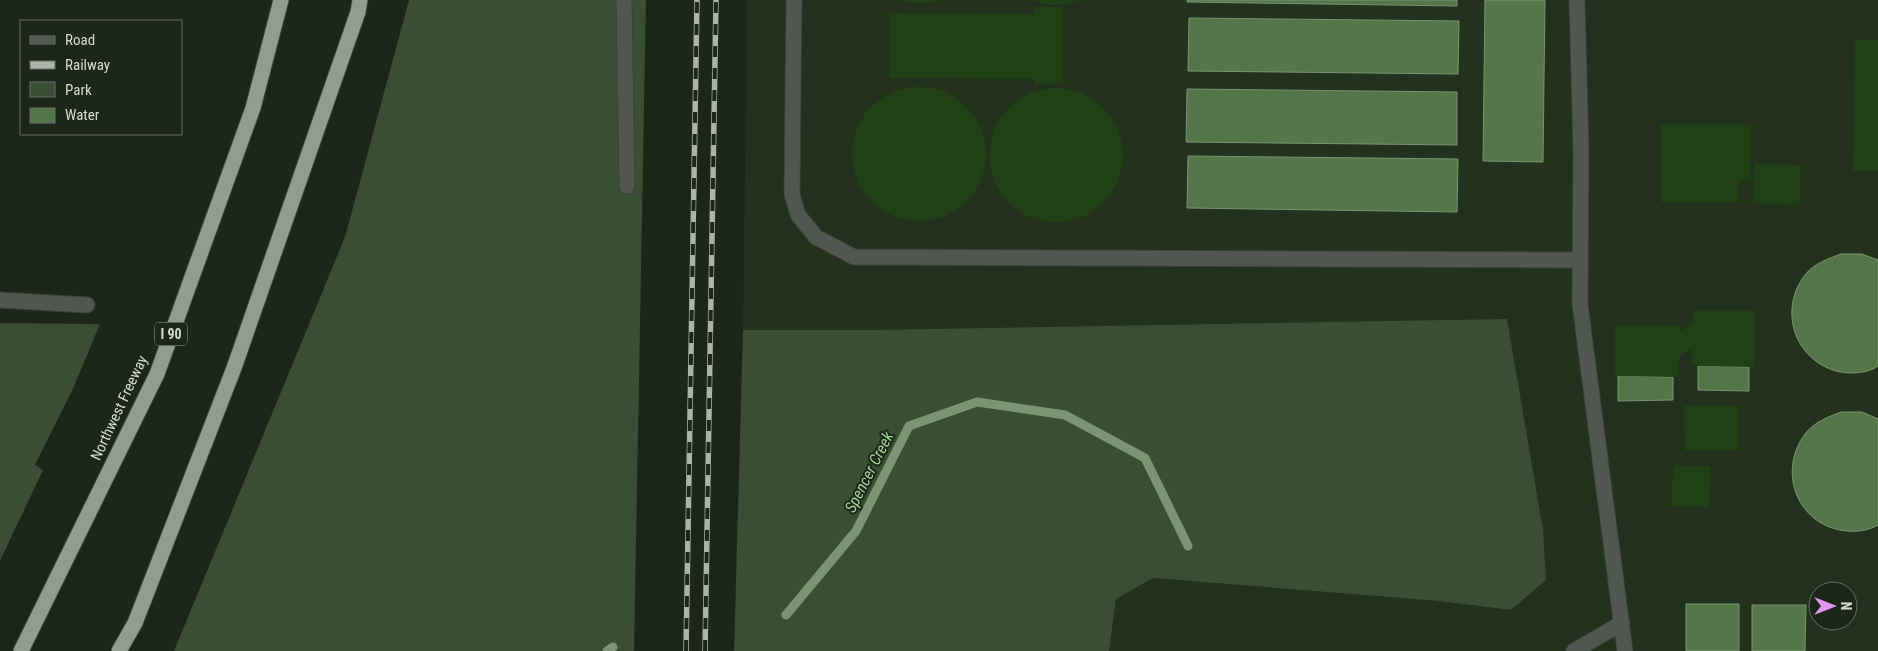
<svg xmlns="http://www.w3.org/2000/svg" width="1878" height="651" viewBox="0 0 1878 651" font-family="'Roboto Condensed',sans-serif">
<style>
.built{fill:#23311f;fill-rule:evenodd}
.green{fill:#394e32}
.water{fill:#537749;stroke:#7a9572}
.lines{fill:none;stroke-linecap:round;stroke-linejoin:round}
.stream{stroke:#7a9572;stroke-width:9}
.building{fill:#204115}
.minor-casing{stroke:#3a4337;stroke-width:17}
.highway-casing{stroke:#3a4337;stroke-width:17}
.minor{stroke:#515650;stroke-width:15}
.highway{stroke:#919d8d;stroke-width:15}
.rail-casing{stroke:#acb3aa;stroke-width:5.5}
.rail{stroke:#1c2619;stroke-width:4;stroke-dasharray:11;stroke-linecap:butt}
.labels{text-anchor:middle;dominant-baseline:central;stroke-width:4;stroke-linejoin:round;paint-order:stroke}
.shield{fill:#1c2619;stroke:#9ea59b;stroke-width:1}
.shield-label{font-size:14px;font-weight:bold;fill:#d5dbd3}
.street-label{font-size:15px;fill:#d5dbd3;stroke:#1c2619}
.water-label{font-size:16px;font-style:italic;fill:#a0d790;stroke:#1c2619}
</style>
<rect width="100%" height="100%" fill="#1c2619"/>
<path class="built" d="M747 0H1878V651H1109L1116 599 1153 578 1438 601 1511 610 1546 580 874 330H743ZM1818 591H1848V621H1818Z"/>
<path class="green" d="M409 0H646L634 651H174L345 237Z
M1507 319 1543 530 1546 580 1511 610 1438 601 1153 578 1116 599 1109 651H734L743 330H874Z
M0 323 100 324 72 391 35 465 43 470 0 561Z"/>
<path class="water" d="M1187 0H1457V6L1187 2Z
M1485 0H1545L1543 162 1483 161Z
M1189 18 1459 21 1458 74 1188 71Z
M1187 89 1457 92V145L1186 142Z
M1188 156 1458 159 1457 212 1187 208Z
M1841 254H1862L1878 260V366C1870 372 1858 373 1848 373 1799 369 1775 314 1805 275 1814 263 1828 259 1841 254Z
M1698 366 1749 367V391L1698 390Z
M1618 376 1673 377V400L1618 401Z
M1841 412H1862L1878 419V525C1870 530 1858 532 1848 531 1799 528 1776 473 1805 434 1814 422 1828 417 1841 412Z
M1686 604H1739V651H1686Z
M1752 605H1806L1805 651H1752Z"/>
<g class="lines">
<path class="stream" d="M786 615 856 531 909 426 977 402 1065 415 1145 458 1188 546
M607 651 613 647"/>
</g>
<path class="building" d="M902 0H941L933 3H912Z
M1034 0H1080L1069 4 1048 5Z
M1034 7H1063V84H1034V79L889 78V13L1034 14Z
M1855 40H1878V171H1853Z
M852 154a67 67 0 1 1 134 0a67 67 0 1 1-134 0Z
M989 155a67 67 0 1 1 134 0a67 67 0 1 1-134 0Z
M1661 124H1751V181H1739L1738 202H1661Z
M1754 164 1801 165 1799 205 1753 204Z
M1693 311H1755V367L1692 366V349L1679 356V377L1615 376V325L1680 326 1679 331 1692 325Z
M1684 406H1738V450H1685Z
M1673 465 1710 466 1709 507 1672 506Z"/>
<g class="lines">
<g class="minor-casing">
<path id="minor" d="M624 0 627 186
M794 0 792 194 798 215 816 237 854 257 1580 260
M1577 0 1581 150 1580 304 1625 651
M0 300 87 305
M1574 651 1622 623"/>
</g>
<g class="highway-casing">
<path id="highway" d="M21 651 157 374 253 108 281 0
M119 651 135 623 234 368 358 12 360 0"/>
</g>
<use href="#minor" class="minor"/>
<use href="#highway" class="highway"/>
<g class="rail-casing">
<path id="rail" d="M686 651 697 0
M705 651 716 0"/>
</g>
<use href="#rail" class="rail"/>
</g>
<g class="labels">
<rect class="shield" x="155" y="322.5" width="32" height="23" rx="4"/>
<g class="shield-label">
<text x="171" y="334">I 90</text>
</g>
<g class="street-label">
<text transform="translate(119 408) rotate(-65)">Northwest Freeway</text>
</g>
<g class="water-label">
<text transform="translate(869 472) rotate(-63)">Spencer Creek</text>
</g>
</g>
<rect x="20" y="20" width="162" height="115" fill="#1c2619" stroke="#666e63"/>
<rect x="30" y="36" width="25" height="8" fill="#515650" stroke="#666e63"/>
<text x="65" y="45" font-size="15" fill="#d5dbd3">Road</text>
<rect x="30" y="61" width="25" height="8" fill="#acb3aa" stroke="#666e63"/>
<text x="65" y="70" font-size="15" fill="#d5dbd3">Railway</text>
<rect x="30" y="82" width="25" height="15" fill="#394e32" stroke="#666e63"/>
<text x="65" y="95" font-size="15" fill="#d5dbd3">Park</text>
<rect x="30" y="108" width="25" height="15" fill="#537749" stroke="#666e63"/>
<text x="65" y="120" font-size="15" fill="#d5dbd3">Water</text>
<g transform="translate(1833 606) rotate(90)"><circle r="24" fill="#1c2619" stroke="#666e63"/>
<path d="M0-4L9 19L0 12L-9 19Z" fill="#de98f2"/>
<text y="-8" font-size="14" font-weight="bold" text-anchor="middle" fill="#d5dbd3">N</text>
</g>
</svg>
